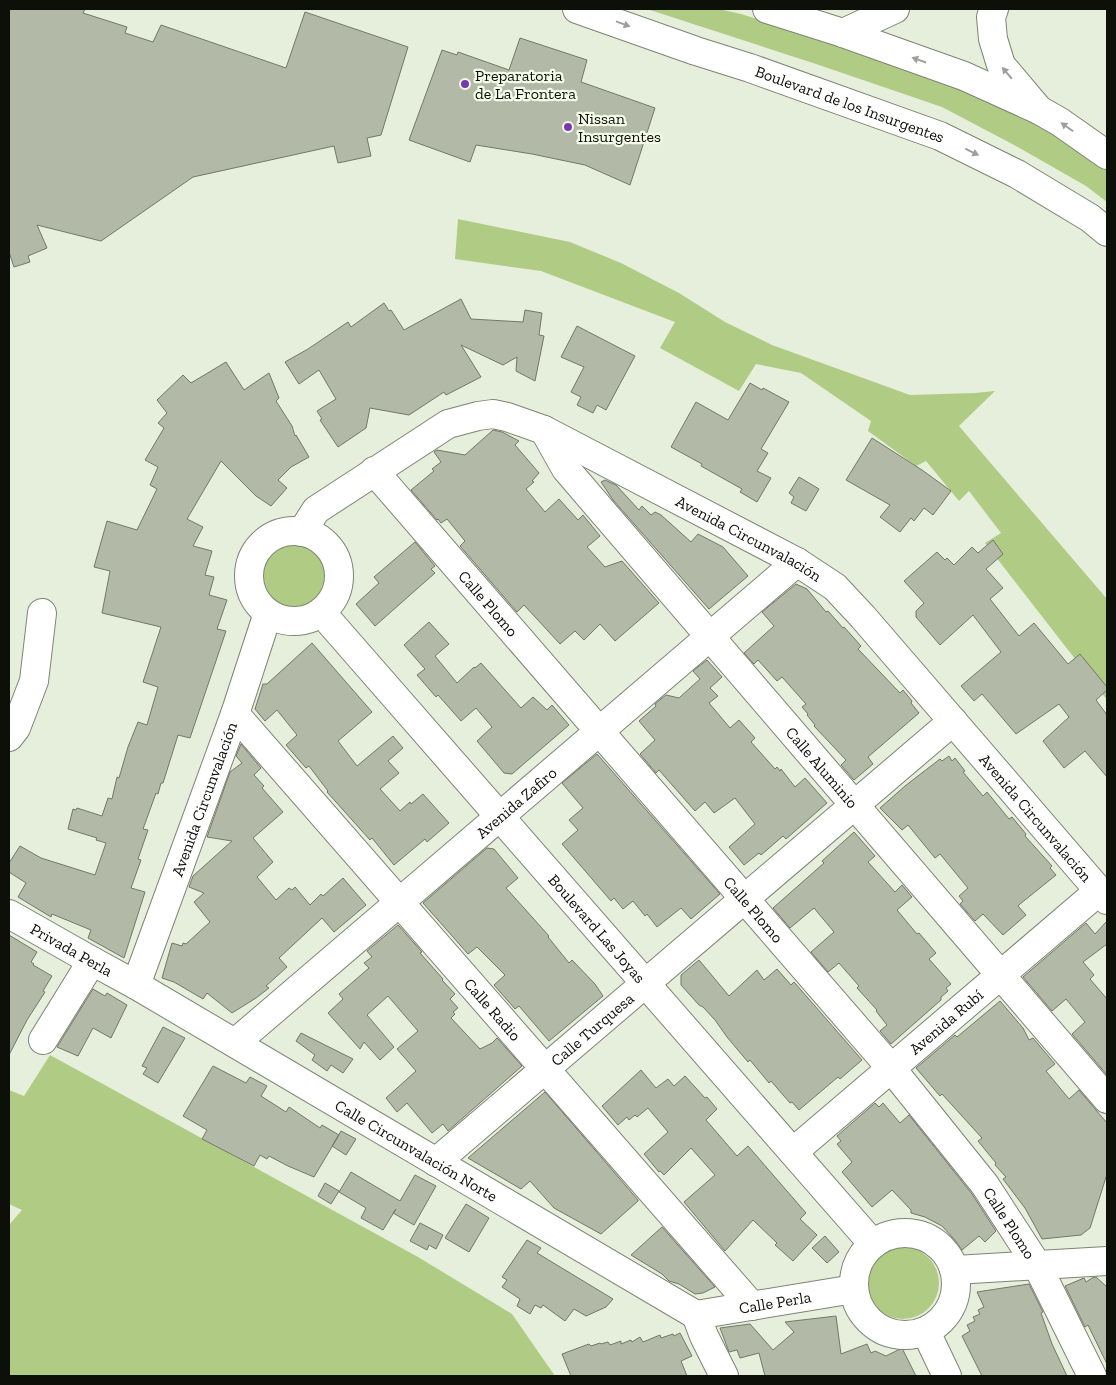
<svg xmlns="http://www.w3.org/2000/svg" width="1116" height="1385" viewBox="0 0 1116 1385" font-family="'Zilla Slab',serif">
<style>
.green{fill:#b0cc84}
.building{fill:#b2baa7;stroke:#717867}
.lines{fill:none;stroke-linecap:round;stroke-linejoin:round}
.minor-casing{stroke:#7d8573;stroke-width:30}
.major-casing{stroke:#7d8573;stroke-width:30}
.minor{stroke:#fff;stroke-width:28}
.major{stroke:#fff;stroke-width:28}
.oneway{fill:#9e9f9d}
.poi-dot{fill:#7a3aaf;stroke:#f4fce8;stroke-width:2}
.labels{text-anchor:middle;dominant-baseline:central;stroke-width:4.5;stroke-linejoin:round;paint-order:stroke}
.poi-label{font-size:16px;fill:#0d0f09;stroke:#f4fce8;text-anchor:start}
.street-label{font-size:16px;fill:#0d0f09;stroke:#f4fce8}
</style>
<rect width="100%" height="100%" fill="#e6efdb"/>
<path class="green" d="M647 9H719L741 14 942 77 1044 127 1107 165V202L1086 186 1016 146 942 107 816 64Z
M458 219 570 242 621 263 679 293 725 322 772 345 910 395 975 393 995 391 959 426 1107 599V700L985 543 1001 533 969 491 959 501 926 461 916 466 868 431 871 421 801 373 756 364 739 391 660 348 675 322 541 271 455 259Z
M256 576a36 36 0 1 1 72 0a36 36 0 1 1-72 0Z
M50 1055 418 1257 512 1314 555 1376H9V1225L22 1210 9 1204V1090L24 1096Z
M867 1283a36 36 0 1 1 72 0a36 36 0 1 1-72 0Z"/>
<path class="building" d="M9 9H85L83 13 127 27 125 33 153 42 161 25 286 68 305 12 408 47 381 135 367 138 371 156 338 163 334 146 193 177 101 241 37 225 47 248 28 256 30 262 14 267 9 252Z
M520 38 587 60 581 82 655 108 630 185 585 165 532 154 476 145 470 162 409 140 442 50 457 55 458 52 509 70Z
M461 299 471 319 523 322 525 310 542 313 539 335 544 336 535 381 516 371 517 357 503 365 461 345 481 377 446 395 444 392 409 415 370 408 366 428 338 447 320 420 322 419 317 411 336 399 319 370 299 384 285 362 308 349 348 322 351 327 384 303 389 311 391 310 404 330Z
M577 326 635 356 606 410 597 405 593 413 577 405 581 397 571 392 584 367 561 357Z
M226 362 244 390 269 373 279 398 276 401 292 426 295 436 296 435 309 457 291 467 278 480 287 488 271 506 256 496 221 461 187 519 203 527 193 546 212 551 205 575 214 577 209 595 227 600 217 629 226 631 190 738 178 735 163 783H161L158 794 156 793 143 829 148 830 138 859 141 860 131 888 145 892 124 958 88 938 91 930 52 914 51 917 18 897 26 883 9 872V863L20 846 41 858 95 875 106 843 96 840 97 838 68 829 73 809 76 810 77 808 102 816 108 798 112 799 117 777 119 778 128 747 138 722 147 725 158 687 143 682 161 627 102 613 110 571 94 567 107 521 137 530 157 489 150 485 158 467 145 460 164 428 158 423 167 413 157 400 183 375 191 383Z
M750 383 762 390 763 388 789 402 761 449 768 453 757 471 771 478 757 502 740 492 742 489 701 466 702 464 671 447 696 402 728 420Z
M493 430 502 432 519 441 515 445 539 473 532 481 534 482 526 489 545 512 559 499 578 520 583 515 600 536 587 547 605 567 622 561 659 603 615 641 600 624 584 640 575 631 560 644 524 605 517 612 460 546 465 541 447 519 441 523 438 519 437 520 411 490 434 471 432 469 441 462 434 452 437 450 465 455Z
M872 438 922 470 951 491 933 515 924 508 914 521 911 518 900 532 880 517 890 505 846 480Z
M799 477 819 489 806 511 791 503 794 497 789 493Z
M605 480 616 485 639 510 642 506 651 515 655 512 661 515 691 542 698 534 723 547 748 576 709 609 613 500 601 482Z
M993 540 1003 554 986 569 1003 588 990 599 1019 636 1034 623 1068 664 1080 654 1107 687V690L1096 700 1107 715V777L1085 751 1064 768 1043 741 1069 717 1059 704 1016 734 982 694 974 701 961 686 1001 652 973 615 940 645 916 617V611L924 603 904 581 937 552 945 560 947 558 954 565 972 547 978 553Z
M415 542 435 566 431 569 435 573 375 626 356 604 379 583 374 577Z
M796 584 807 589 826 612 828 611 843 628 844 627 861 646 858 649 900 693 903 690 912 701 911 703 919 713 868 757 873 764 854 780 841 765 846 760 814 726 815 725 807 715 808 714 802 707 806 704 782 677 777 681 758 660 754 664 744 653 774 626 762 612Z
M429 622 449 644 435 656 457 683 474 667 475 668 481 663 521 708 533 697 547 710 552 705 569 725 512 774 504 773 477 741 492 727 476 708 461 721 438 695 436 697 417 675 425 669 404 645Z
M312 643 372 712 338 741 357 766 393 736 403 748 388 761 399 773 380 789 400 811 410 802 411 804 423 794 449 823 427 842 425 839 394 865 372 838 370 840 327 792 328 791 309 766 306 768 286 745 297 735 277 710 265 721 255 709 263 684H267Z
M707 660 722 677 710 688 718 696 709 703 730 728 739 720 755 738 751 742 775 769 777 767 780 771 781 769 795 787 805 778 827 803 786 839 783 836 761 855 759 853 744 865 729 847 755 824 735 798 714 813 705 802 695 811 659 770 656 773 640 754 655 740 639 721 656 706 655 704 666 695 679 698 700 679 693 671Z
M241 744 261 768 254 775 264 786 262 788 283 812 253 838 273 862 257 877 276 900 289 888 292 890 295 887 310 905 321 894 323 896 343 878 366 905 334 932 322 918 279 958 287 967 266 986 269 988 256 998 232 1013 207 993 203 999 174 982 162 978 172 943 182 946 183 943 186 944 210 922 194 902 204 893 189 887 193 876 232 841 207 837 230 772 242 763 236 756Z
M597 754 720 894 691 919 681 908 657 927 647 914 645 916 633 901 623 909 614 898 611 901 562 844 578 830 569 820 583 808 562 783Z
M949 756 952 761 955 758 965 771 963 772 983 796 987 792 1009 819 1012 817 1026 834 1025 836 1052 866 1050 868 1056 875 1020 904 1018 906 1026 915 1003 935 983 914 975 921 960 904 963 901 959 896 968 888 940 854 935 858 908 825 902 830 880 808 905 786 940 759 942 761Z
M854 832 875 856 868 862 895 892 902 885 912 897 897 910 917 934 919 933 936 953 929 959 951 984 946 988 948 991 941 997V1000L891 1044 880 1031 887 1025 876 1011 877 1010 857 988 859 986 839 963 828 972 811 952 834 932 814 908 790 928 773 908 824 863 822 861Z
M487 848 494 849 518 878 506 888 549 936 548 937 569 963 572 960 595 984 603 996 549 1041 519 1006 515 1009 494 985 505 975 477 947 468 954 423 903Z
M1107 921V944L1083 962 1094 975 1090 979 1107 999V1075L1072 1034 1085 1022 1066 999 1052 1011 1023 977 1086 923 1095 934Z
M398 925 422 952 420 953 443 979 442 980 455 994 450 999 458 1008 453 1012 455 1014 451 1018 480 1049 492 1043 497 1038 522 1066 448 1131 443 1124 432 1133 407 1103 397 1112 386 1098 416 1071 397 1049 418 1031 388 996 367 1015 394 1047 380 1060 364 1042 360 1049 328 1013 343 999 339 994 369 968 364 963 372 957 367 951Z
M9 935 37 952 31 962 34 964 33 965 52 976 43 991 45 992 27 1020 9 1055Z
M699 960 729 996 757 970 764 980 777 969 791 985 794 982 862 1060 840 1079 838 1077 799 1110 792 1102 790 1103 771 1081 769 1083 750 1060 748 1062 727 1037 715 1020 703 1007 699 1005 681 985V975Z
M93 989 105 996 107 993 127 1005 111 1038 93 1028 78 1056 57 1047Z
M1000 1001 1023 1028 1029 1040 1033 1038 1055 1064 1046 1071 1069 1099 1079 1090 1107 1123V1174L1090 1228 1081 1235 1042 1239 1025 1208 1003 1179 1006 1177 995 1165 996 1163 978 1141 982 1138 942 1094 940 1096 916 1068 955 1035 957 1037Z
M163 1027 185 1038 158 1083 143 1074 147 1068 142 1066Z
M301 1033 353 1059 343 1073 331 1065 327 1071 312 1060 315 1055 296 1041Z
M213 1066 246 1083 250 1077 267 1086 261 1096 286 1112 289 1107 320 1128 322 1125 339 1135 314 1177 288 1166 269 1156 267 1159 260 1155 254 1166 202 1139 207 1130 183 1116Z
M641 1070 656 1088 668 1079 674 1086 685 1076 705 1098 707 1097 717 1109 706 1120 737 1156 748 1146 806 1213 800 1219 817 1235 793 1261 775 1245 777 1243 753 1220 725 1251 684 1202 715 1175 691 1148 664 1175 660 1171 659 1172 644 1154 668 1132 648 1108 637 1117 635 1115 629 1120 627 1117 618 1125 602 1106Z
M545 1092 638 1200V1201L601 1234 554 1208 530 1181 521 1189 468 1158Z
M875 1103 879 1107 883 1103 900 1123 909 1115 972 1194 996 1231 985 1242 979 1236 962 1250 954 1239 942 1226 925 1217 911 1213V1210L892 1190 872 1207 842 1172 852 1162 837 1144 841 1141 837 1136Z
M341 1131 356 1139 346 1155 332 1146Z
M351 1172 400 1201 415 1175 436 1186 414 1225 393 1213 396 1209 383 1230 361 1218 366 1208 339 1192Z
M325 1183 339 1191 331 1204 318 1196Z
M466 1204 489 1218 469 1252 445 1238Z
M420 1223 443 1235 436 1249 429 1245 427 1250 410 1241Z
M662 1227 715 1287 703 1293 695 1294 679 1284 669 1281 662 1274 631 1255Z
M825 1236 839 1252 827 1263 812 1248Z
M527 1240 541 1248 537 1253 613 1299 606 1307 586 1316 574 1309 565 1321 543 1305 541 1308 535 1305 530 1314 517 1306 520 1299 502 1287 507 1280 502 1277Z
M1096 1277 1107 1287V1364L1088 1325 1085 1327 1065 1286 1084 1278 1086 1282 1092 1278Z
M1029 1284 1043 1312 1041 1313 1052 1344 1067 1376H982L962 1336 970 1331 967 1325 975 1321 973 1317 980 1314 978 1310 984 1307 977 1292Z
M836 1316 841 1354 867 1344 871 1353 875 1351 886 1356 902 1348 916 1376H765L759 1353 740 1358 737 1350 729 1352 720 1328 750 1324 773 1350 794 1332 785 1322Z
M680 1333 692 1356 681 1361 687 1376H571L562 1354 589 1344 591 1346 600 1343 601 1344 608 1342 610 1345 621 1341V1344L631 1340 632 1342 640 1337 643 1342 660 1335 661 1338 673 1334 674 1336Z"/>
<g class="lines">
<g class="minor-casing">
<g id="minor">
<path d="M994 9 991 17 993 39 1001 65 1039 110"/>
<path d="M843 33 895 9"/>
<path id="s1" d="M544 430 566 469 1107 1099"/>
<path id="s2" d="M374 471 891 1068 985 1185 1037 1265 1092 1376"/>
<circle cx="294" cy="576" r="45"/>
<path id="s3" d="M302 532 316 510 448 424 478 416 493 414 507 417 544 430 797 562 835 587 863 617 1107 900"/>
<path id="s4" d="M321 612 873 1244"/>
<path id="s5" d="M235 714 752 1306"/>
<path d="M9 737 16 728 34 681 42 613"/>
<path id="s6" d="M9 914 92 961 136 985 696 1315"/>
<path id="s7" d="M136 985 235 714 268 613"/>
<path d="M43 1040 92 961"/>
<path id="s8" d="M235 1043 797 562"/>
<path id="s9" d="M793 1152 1099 891"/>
<path id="s10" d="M436 1162 953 721"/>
<circle cx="905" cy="1284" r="51"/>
<path d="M955 1270 1107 1261"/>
<path id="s11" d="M696 1315 854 1289"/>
<path d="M696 1315 704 1336 724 1376"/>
<path d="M926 1332 947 1376"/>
</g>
</g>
<g class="major-casing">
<g id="major">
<path id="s12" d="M577 9 696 51 750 68 940 136 1017 174 1090 218 1107 232"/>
<path d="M767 9 843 33 964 76 1039 110 1060 122 1107 155"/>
</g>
</g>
<use href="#minor" class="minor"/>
<use href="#major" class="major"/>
</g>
<defs><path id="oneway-solid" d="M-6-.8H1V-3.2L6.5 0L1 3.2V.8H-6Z" transform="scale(1.25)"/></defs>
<g class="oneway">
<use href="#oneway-solid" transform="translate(623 24) rotate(20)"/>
<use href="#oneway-solid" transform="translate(919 60) rotate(-161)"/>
<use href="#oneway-solid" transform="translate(1007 73) rotate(-130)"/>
<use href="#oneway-solid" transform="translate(1067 127) rotate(-145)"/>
<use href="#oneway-solid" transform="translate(972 152) rotate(26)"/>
</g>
<g class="poi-dot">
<circle cx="465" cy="84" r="5"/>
<circle cx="568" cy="127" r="5"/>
</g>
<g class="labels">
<g class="poi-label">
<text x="475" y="75">Preparatoria<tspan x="475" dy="18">de La Frontera</tspan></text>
<text x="578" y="118">Nissan<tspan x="578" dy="18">Insurgentes</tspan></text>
</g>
<g class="street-label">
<text stroke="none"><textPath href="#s12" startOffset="289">Boulevard de los Insurgentes</textPath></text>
<text stroke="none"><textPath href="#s3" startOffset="515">Avenida Circunvalación</textPath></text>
<text stroke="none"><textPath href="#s2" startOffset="175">Calle Plomo</textPath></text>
<text stroke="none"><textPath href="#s1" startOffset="438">Calle Aluminio</textPath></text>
<text stroke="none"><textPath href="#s7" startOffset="198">Avenida Circunvalación</textPath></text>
<text stroke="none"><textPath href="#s8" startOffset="370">Avenida Zafiro</textPath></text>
<text stroke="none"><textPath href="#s3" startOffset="920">Avenida Circunvalación</textPath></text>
<text stroke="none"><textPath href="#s2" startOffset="580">Calle Plomo</textPath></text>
<text stroke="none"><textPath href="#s4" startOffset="420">Boulevard Las Joyas</textPath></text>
<text stroke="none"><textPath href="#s6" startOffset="72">Privada Perla</textPath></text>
<text stroke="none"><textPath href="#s5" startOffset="392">Calle Radio</textPath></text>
<text stroke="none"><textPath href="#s9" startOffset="201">Avenida Rubí</textPath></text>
<text stroke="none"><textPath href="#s10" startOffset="205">Calle Turquesa</textPath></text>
<text stroke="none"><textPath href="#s6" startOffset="471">Calle Circunvalación Norte</textPath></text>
<text stroke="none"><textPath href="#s2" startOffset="985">Calle Plomo</textPath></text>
<text stroke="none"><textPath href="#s11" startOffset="80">Calle Perla</textPath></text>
</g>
</g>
<rect width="1116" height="1385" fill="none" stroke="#0d0f09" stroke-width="20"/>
</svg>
